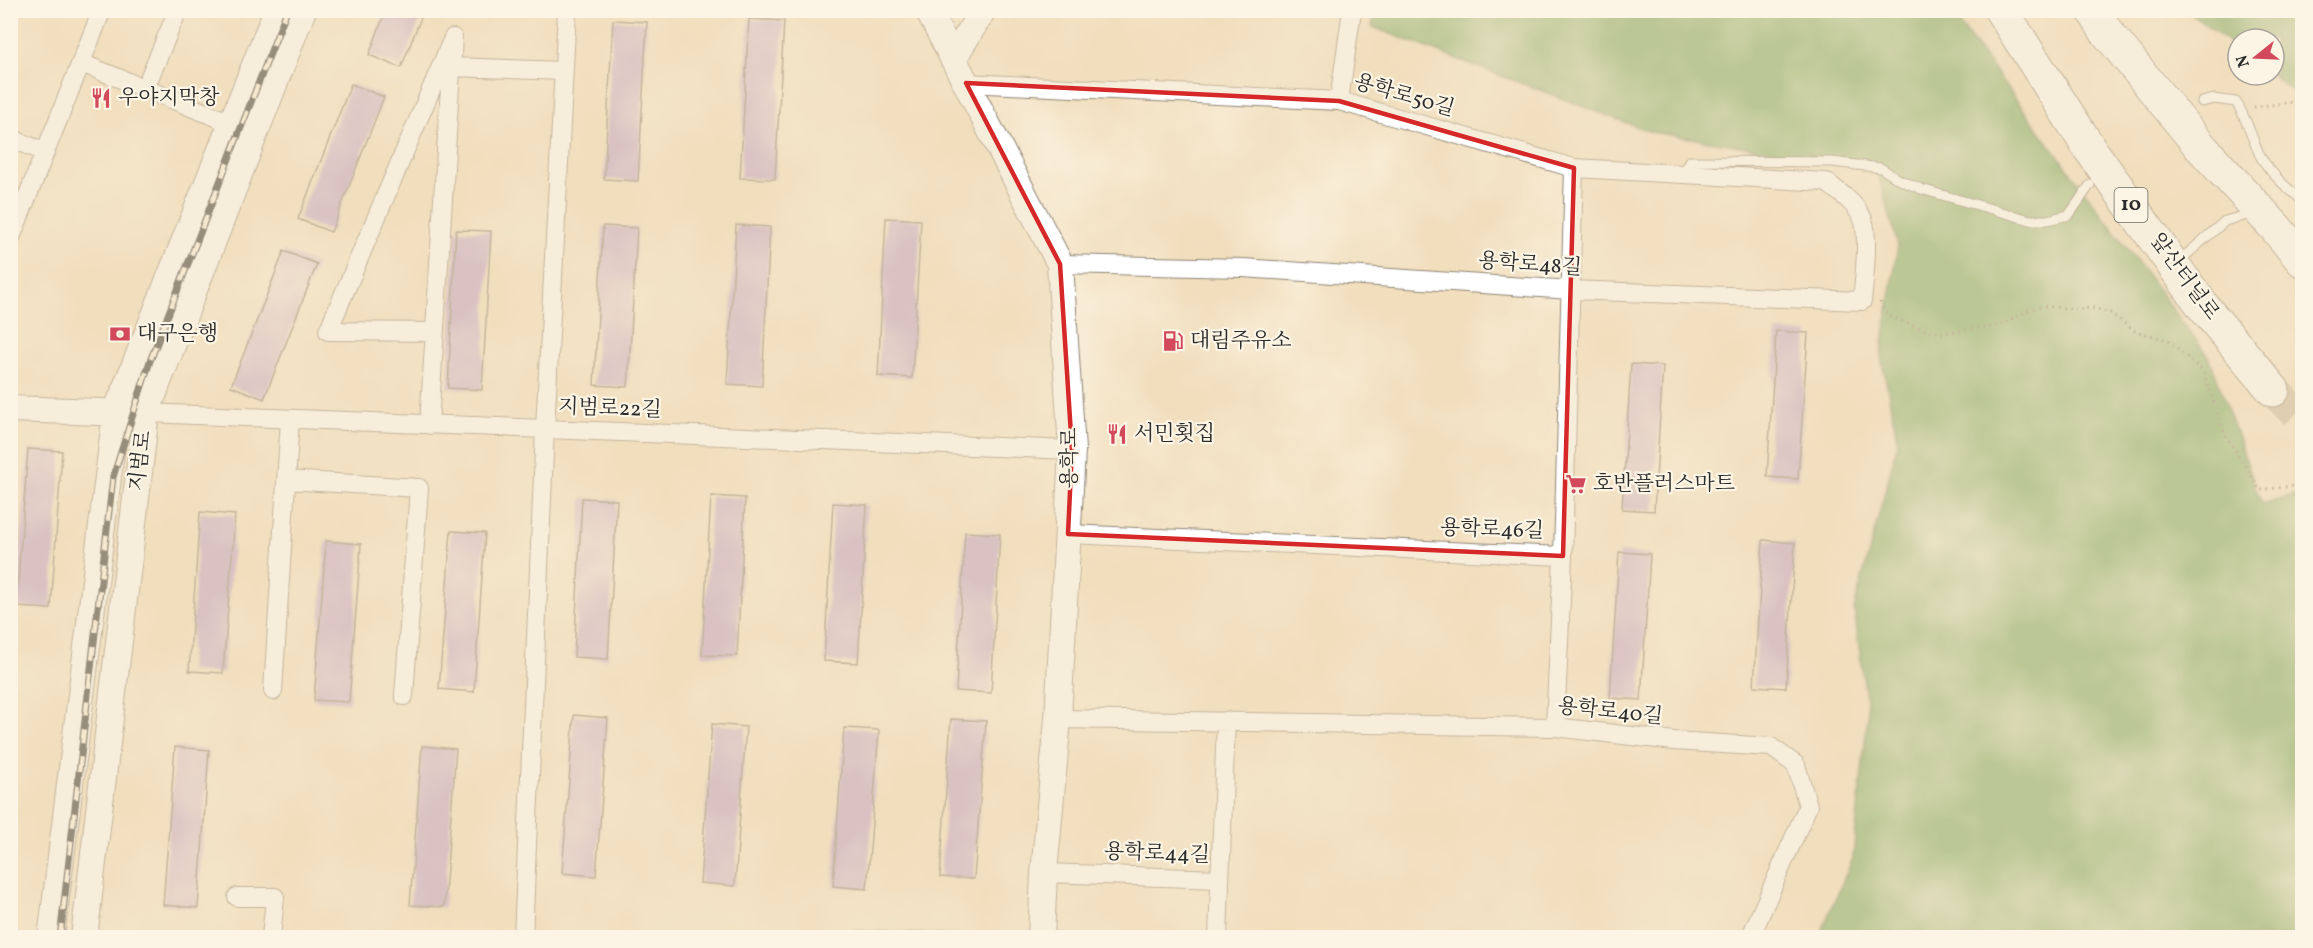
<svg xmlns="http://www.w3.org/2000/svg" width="2313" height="948" viewBox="0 0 2313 948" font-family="Vollkorn,'Noto Serif KR',serif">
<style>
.green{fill:#99c572;stroke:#62784e;stroke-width:1.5}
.forest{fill:#7aaa64;stroke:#526a48;stroke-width:1.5}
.building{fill:#be9fca}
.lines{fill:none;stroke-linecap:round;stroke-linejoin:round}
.highway-tunnel{stroke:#c9baa0;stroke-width:33;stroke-dasharray:33 16;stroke-linecap:butt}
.lane-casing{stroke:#8e8474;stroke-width:11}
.street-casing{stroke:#8e8474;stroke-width:20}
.secondary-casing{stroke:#8e8474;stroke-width:28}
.highway-casing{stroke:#8e8474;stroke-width:35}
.path{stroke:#8e8474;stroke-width:3;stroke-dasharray:1.5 4.5;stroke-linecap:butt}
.lane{stroke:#fff;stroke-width:9}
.street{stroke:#fff;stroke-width:18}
.secondary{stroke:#fff;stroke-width:26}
.highway{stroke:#fff;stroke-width:33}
.rail-casing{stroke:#2b2b2b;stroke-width:7}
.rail{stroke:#fcf5e5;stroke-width:4.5;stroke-dasharray:14;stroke-linecap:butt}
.marked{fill:none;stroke:#d62828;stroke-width:4.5;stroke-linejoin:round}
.labels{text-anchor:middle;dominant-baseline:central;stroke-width:4.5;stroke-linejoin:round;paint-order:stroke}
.shield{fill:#fcf5e5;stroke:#6a6863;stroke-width:1.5}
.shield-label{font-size:20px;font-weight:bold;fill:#2b2b2b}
.street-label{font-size:21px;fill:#2b2b2b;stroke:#fcf5e5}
.poi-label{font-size:21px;fill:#2b2b2b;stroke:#fcf5e5;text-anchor:start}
</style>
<rect width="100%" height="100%" fill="#fcf5e5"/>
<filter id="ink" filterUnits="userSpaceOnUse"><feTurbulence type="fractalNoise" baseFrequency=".0167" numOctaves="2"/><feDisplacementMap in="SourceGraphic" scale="12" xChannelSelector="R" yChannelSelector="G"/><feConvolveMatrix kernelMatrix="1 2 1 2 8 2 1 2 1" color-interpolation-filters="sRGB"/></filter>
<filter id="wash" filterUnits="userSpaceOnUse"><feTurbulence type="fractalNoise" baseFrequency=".008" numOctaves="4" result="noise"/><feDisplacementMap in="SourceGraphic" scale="24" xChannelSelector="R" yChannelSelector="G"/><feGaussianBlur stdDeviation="1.35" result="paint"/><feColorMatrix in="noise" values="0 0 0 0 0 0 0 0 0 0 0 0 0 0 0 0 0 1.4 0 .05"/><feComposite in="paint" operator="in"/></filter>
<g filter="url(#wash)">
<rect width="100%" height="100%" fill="#f1debd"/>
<path class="green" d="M854 930H855L970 937H854Z"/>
<path class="forest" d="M1374 10 1950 11 2210 359 2262 505 2302 492V937H1819L1853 858 1868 713 1854 609 1898 443 1881 356 1898 245 1876 167 1651 132 1372 27Z
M2188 11H2302V98L2272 75H2274V39H2238V49Z"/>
<g id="blocks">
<path class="building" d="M386 10H424L401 68 369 55Z
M749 19 784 21 775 179 740 178Z
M613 20 647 22 638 181 604 179Z
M351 84 384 97 331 232 298 219Z
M886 218 921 220 912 378 878 376Z
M736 225 770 227 762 386 727 384Z
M603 226 637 228 628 387 594 385Z
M456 230 491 231 482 390 448 388Z
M284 251 317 264 264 399 231 386Z
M1776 331 1808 333 1798 479 1767 477Z
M1631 364 1663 366 1654 511 1622 509Z
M28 449 62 451 51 609 16 607Z
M711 496 745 498 737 656 702 655Z
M582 498 617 500 608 659 574 657Z
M833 503 867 505 858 663 824 661Z
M200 512 235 515 223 673 189 671Z
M451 531 485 533 474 692 439 689Z
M965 532 1000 534 991 693 956 691Z
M1763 540 1795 543 1786 688 1754 686Z
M326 541 361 544 349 702 314 700Z
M1619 552 1650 554 1641 700 1610 698Z
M574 715 608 718 596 876 562 873Z
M951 719 986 721 974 879 940 877Z
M712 724 746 727 735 886 700 883Z
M844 728 879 730 867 889 833 886Z
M422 746 456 749 444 907 410 905Z
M175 747 209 750 198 908 163 905Z"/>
</g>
</g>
<g filter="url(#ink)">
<use href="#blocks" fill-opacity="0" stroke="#8e8474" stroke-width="1.5"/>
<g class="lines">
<path class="highway-tunnel" d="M2273 390 2302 419"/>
<g class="lane-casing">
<path id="lane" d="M2202 102 2214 99 2236 102C2248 120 2252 141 2262 159 2273 176 2287 188 2302 200
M1684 174 1689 161 1832 162 1881 168 1898 179 1921 189 2030 220H2047L2069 215 2090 185
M2177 263 2225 221 2254 213"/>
</g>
<g class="street-casing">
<path id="street" d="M81 63 241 127
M451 67 563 71
M966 83 1339 101 1574 168 1826 182C1839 192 1854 202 1862 217 1870 233 1864 282 1862 301L1571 290 1243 268 1060 264
M145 88 178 10
M1339 101 1352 10
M10 138 45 152
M10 240 102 10
M146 413 1072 450
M429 425 453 38 328 331 435 332
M286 480 419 488 404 696
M1068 534 1563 556
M273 691 290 419
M1058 719 1555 727 1674 741 1771 747 1796 765 1808 806 1750 938
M1555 727 1563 556 1574 168
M1044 873 1220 879
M237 897H275L271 938
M523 938 545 429 567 10
M1218 938 1226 721"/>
</g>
<g class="secondary-casing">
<path id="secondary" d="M928 10 1060 264 1072 450 1058 719 1044 873 1041 938
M953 59 983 10
M10 409 131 413
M51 938 116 412 277 10
M84 938 146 413 303 10"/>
</g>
<g class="highway-casing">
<path id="highway" d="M2001 10 2090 149 2202 305 2273 390
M2093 10 2106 31 2200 146 2276 228 2302 260"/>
</g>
<path class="path" d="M2254 107 2302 101
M1880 302 1884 311 1892 317 1922 329 1943 333 2001 325 2029 310 2042 306 2076 309 2095 308 2110 313 2135 331 2167 340 2203 371 2225 434 2260 490 2302 485"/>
<use href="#lane" class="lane"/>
<use href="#street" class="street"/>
<use href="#secondary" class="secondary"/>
<use href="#highway" class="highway"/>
<g class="rail-casing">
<path id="rail" d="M60 938 113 477 150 361 287 10"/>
</g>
<use href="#rail" class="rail"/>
</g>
</g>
<path d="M0 0H2313V948H0ZM966 83 1339 101 1574 168 1563 556 1068 534 1072 450 1060 264Z" fill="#f1debd" fill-opacity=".55" fill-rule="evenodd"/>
<path class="marked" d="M966 83 1339 101 1574 168 1563 556 1068 534 1072 450 1060 264Z"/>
<defs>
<g id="restaurant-bare" transform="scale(1.62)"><path d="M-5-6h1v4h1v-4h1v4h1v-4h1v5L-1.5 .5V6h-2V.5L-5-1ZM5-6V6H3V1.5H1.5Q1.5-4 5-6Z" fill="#d1495b" stroke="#fcf5e5" stroke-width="2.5" paint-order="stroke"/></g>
<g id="bank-bare" transform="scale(1.62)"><path d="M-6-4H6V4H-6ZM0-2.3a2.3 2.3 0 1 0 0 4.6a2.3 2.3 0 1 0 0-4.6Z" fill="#d1495b" stroke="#fcf5e5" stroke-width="2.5" paint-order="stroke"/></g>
<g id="fuel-bare" transform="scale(1.62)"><path d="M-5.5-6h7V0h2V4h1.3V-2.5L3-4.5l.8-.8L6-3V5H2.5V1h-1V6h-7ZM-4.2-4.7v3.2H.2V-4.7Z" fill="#d1495b" stroke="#fcf5e5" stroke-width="2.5" paint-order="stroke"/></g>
<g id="supermarket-bare" transform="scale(1.62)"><path d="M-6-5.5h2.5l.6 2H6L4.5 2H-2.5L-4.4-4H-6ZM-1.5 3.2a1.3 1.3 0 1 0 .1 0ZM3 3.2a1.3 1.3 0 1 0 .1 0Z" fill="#d1495b" stroke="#fcf5e5" stroke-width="2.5" paint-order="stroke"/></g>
</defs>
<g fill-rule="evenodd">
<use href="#restaurant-bare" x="101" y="98"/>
<use href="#bank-bare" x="120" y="334"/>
<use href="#fuel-bare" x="1173" y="341"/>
<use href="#restaurant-bare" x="1117" y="434"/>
<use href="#supermarket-bare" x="1576" y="484"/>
</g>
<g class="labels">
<rect class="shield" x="2114.5" y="188" width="33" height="34" rx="4.5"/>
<g class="shield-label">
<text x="2131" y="205">10</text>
</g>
<g class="street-label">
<text transform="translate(1404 96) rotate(16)">용학로50길</text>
<text transform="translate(1530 265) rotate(4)">용학로48길</text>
<text transform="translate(2184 277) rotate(54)">앞산터널로</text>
<text transform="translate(610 409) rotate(2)">지범로22길</text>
<text transform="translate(1070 458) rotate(-90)">용학로</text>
<text transform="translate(141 461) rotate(-83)">지범로</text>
<text transform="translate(1492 530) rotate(2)">용학로46길</text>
<text transform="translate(1610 712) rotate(6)">용학로40길</text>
<text transform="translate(1157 854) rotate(2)">용학로44길</text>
</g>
<g class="poi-label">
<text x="118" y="98">우야지막창</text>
<text x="137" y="334">대구은행</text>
<text x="1190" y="341">대림주유소</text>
<text x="1134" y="434">서민횟집</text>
<text x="1593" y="484">호반플러스마트</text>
</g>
</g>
<rect width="2313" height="948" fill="none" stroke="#fcf5e5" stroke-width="36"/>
<g transform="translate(2256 57) rotate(252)"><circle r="28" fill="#fcf5e5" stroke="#a8a49b" stroke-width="1.5"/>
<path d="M0-4.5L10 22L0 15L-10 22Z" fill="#d1495b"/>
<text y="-9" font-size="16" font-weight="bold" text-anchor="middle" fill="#2b2b2b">N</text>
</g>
</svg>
